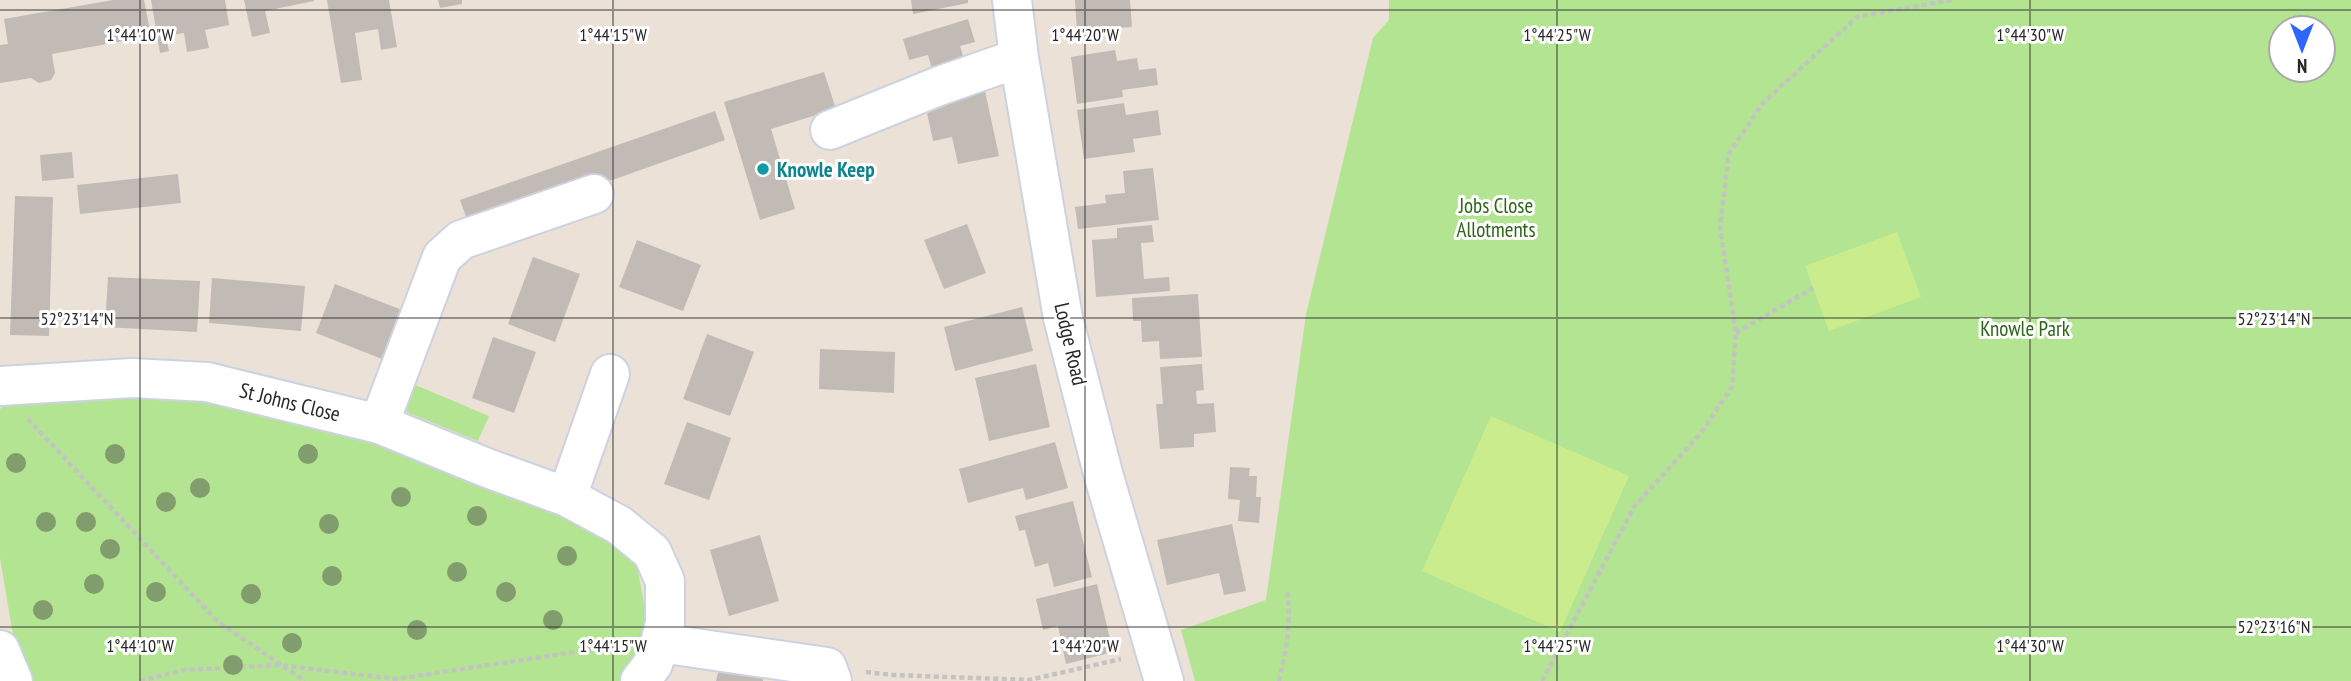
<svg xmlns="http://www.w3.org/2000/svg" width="2351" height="681" viewBox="0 0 2351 681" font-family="'PT Sans Narrow',sans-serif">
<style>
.green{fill:#b3e491;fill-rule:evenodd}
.pitch{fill:#caec8c}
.building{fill:#c2bbb5}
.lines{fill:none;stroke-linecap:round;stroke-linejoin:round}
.minor-casing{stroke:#cdd2e1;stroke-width:42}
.path{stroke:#c3c3c3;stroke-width:4.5;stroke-dasharray:5 3.5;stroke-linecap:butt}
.minor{stroke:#fff;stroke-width:38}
.tree{fill:#829d6d}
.ticks{fill:none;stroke:#272727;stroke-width:2;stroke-opacity:0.45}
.culture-dot{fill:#0f9aa8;stroke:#fff;stroke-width:2.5}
.labels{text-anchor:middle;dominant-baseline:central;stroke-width:6;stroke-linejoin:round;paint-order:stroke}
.culture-label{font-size:21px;font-weight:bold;fill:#0d838f;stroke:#fff;text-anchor:start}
.park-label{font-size:21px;fill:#2c6516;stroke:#fff}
.street-label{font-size:21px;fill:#272727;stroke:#fff}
.ticks-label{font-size:18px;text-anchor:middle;fill:#272727;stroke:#fff;stroke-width:6;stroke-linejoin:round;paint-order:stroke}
</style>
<rect width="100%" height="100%" fill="#ebe1d7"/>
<path class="green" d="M1389 0H2351V681H1195L1181 630 1266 600 1306 314 1373 38 1389 20ZM2281 28H2323V70H2281Z
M406 381 489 416 478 441 394 407Z
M210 389 351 430 613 538 635 556 644 603V641L623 681H31L14 641 0 558V409L10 400Z"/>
<path class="pitch" d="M1897 232 1921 297 1829 331 1805 266Z
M1491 416 1629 476 1560 632 1422 571Z"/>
<path class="building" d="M113 0H144L151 36 52 54 55 73 51 80 39 83 31 78 0 83V45L8 44 4 19Z
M151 0H225L229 25 205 30 209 48 187 52 184 33 166 36 169 51 160 53Z
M244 0H314V1L265 11 270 33 252 37Z
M327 0H389L397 47 381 50 378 29 355 33 362 80 341 83Z
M438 0H462V4L440 8Z
M911 0H968V3L913 14Z
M1075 0H1130L1132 27 1077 31Z
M968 19 975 42 960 46 964 59 932 69 928 55 909 60 903 39Z
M1115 50 1117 61 1137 58 1139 70 1156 68 1158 85 1122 90 1123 97 1077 104 1071 57Z
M824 72 836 109 771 129 795 209 760 220 724 102Z
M985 91 999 156 958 164 952 137 933 141 925 103Z
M1124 103 1126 115 1158 110 1161 135 1133 139 1135 152 1084 159 1077 110Z
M715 111 725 140 471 230 460 200Z
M72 152 74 178 42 181 40 155Z
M1153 168 1159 220 1078 229 1075 207 1106 203 1105 195 1125 193 1123 171Z
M178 174 181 203 80 214 77 185Z
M15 196 53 197 49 336 10 335Z
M967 224 986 273 944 289 924 240Z
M1152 225 1154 242 1141 243 1144 279 1169 277 1170 291 1096 297 1092 240 1117 238V228Z
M637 240 701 265 683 311 619 287Z
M533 257 580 274 555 342 508 324Z
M108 277 200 281 197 332 105 327Z
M212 278 305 286 301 331 209 323Z
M335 284 402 310 382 359 316 333Z
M1198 294 1202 357 1160 359 1159 341 1142 342 1141 321H1133L1132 298Z
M1022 307 1033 351 955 371 944 327Z
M707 334 754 352 730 416 683 399Z
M493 337 536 352 514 413 472 398Z
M820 349 895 352 894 393 819 389Z
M1036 364 1050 427 989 441 975 378Z
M1202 364 1204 390 1196 391 1197 404 1214 403 1216 432 1194 434V447L1160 449 1156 404H1163L1160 367Z
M687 422 731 438 709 500 664 484Z
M1055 442 1068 488 1026 500 1023 488 968 503 959 469Z
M1230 467 1250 468 1249 476H1257L1256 497H1261L1259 523 1238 521 1240 500 1228 499Z
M1073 501 1092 577 1054 587 1048 563 1035 567 1025 530 1019 531 1015 516Z
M1232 524 1246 591 1224 595 1219 573 1167 585 1157 540Z
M760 535 779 601 729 616 710 550Z
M1097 584 1113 652 1066 664 1058 626 1043 630 1036 599Z
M719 669 763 678V681H716Z"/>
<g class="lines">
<g class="minor-casing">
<path id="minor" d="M1012 0 1019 58 1063 318 1104 477 1164 681
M830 130 939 86 1019 58
M0 386 132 378 207 382 379 424 487 468 567 497 619 525 652 552 665 581V623L660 643 653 664 640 681
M379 424 442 257 461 240 594 194
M567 497 610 374
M660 643 827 667 832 681
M0 650 13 681"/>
</g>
<path class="path" d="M1736 333 1813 288
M28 419 217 621 305 681
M866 672 893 675 1029 680 1121 659
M140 681 185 670 279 665 396 679 621 645
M1279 681C1286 650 1292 622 1287 591
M1542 681 1634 507 1701 433 1732 387 1736 333 1720 227 1729 153 1763 103 1857 17 1952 0"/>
<use href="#minor" class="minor"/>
</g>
<g class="tree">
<circle cx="115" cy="454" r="10"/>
<circle cx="308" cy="454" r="10"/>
<circle cx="16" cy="463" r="10"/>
<circle cx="200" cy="488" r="10"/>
<circle cx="401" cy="497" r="10"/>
<circle cx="166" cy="502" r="10"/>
<circle cx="477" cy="516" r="10"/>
<circle cx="46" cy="522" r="10"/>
<circle cx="86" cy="522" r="10"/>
<circle cx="329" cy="524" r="10"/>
<circle cx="110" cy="549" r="10"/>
<circle cx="567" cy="556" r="10"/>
<circle cx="457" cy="572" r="10"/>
<circle cx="332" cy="576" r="10"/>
<circle cx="94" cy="584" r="10"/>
<circle cx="156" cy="592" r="10"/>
<circle cx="506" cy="592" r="10"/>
<circle cx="251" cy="594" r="10"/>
<circle cx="43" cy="610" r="10"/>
<circle cx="553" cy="620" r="10"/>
<circle cx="417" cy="630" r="10"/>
<circle cx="292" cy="643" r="10"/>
<circle cx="233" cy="665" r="10"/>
</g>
<path class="ticks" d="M140 0V681M613 0V681M1085 0V681M1557 0V681M2030 0V681M0 10H2351M0 318H2351M0 627H2351"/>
<circle class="culture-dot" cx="763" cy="169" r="7"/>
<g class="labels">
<g class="culture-label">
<text x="777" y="169">Knowle Keep</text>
</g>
<g class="park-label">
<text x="1496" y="205">Jobs Close<tspan x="1496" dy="24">Allotments</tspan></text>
<text x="2025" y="328">Knowle Park</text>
</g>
<g class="street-label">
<text transform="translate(1071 344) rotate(77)">Lodge Road</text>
<text transform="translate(290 402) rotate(14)">St Johns Close</text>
</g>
</g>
<g class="ticks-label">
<text x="140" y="41">1°44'10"W</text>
<text x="613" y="41">1°44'15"W</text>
<text x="1085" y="41">1°44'20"W</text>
<text x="1557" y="41">1°44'25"W</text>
<text x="2030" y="41">1°44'30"W</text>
<text x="2274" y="325">52°23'14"N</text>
<text x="77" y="325">52°23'14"N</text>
<text x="2274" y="633">52°23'16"N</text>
<text x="140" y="652">1°44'10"W</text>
<text x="613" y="652">1°44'15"W</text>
<text x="1085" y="652">1°44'20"W</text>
<text x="1557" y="652">1°44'25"W</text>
<text x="2030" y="652">1°44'30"W</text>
</g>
<g transform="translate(2302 49) rotate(180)"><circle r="33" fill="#ffffff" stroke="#a9a9a9" stroke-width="2"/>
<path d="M0-5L12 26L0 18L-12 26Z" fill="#3064ff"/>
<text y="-10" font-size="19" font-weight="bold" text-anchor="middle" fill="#272727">N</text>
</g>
</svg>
